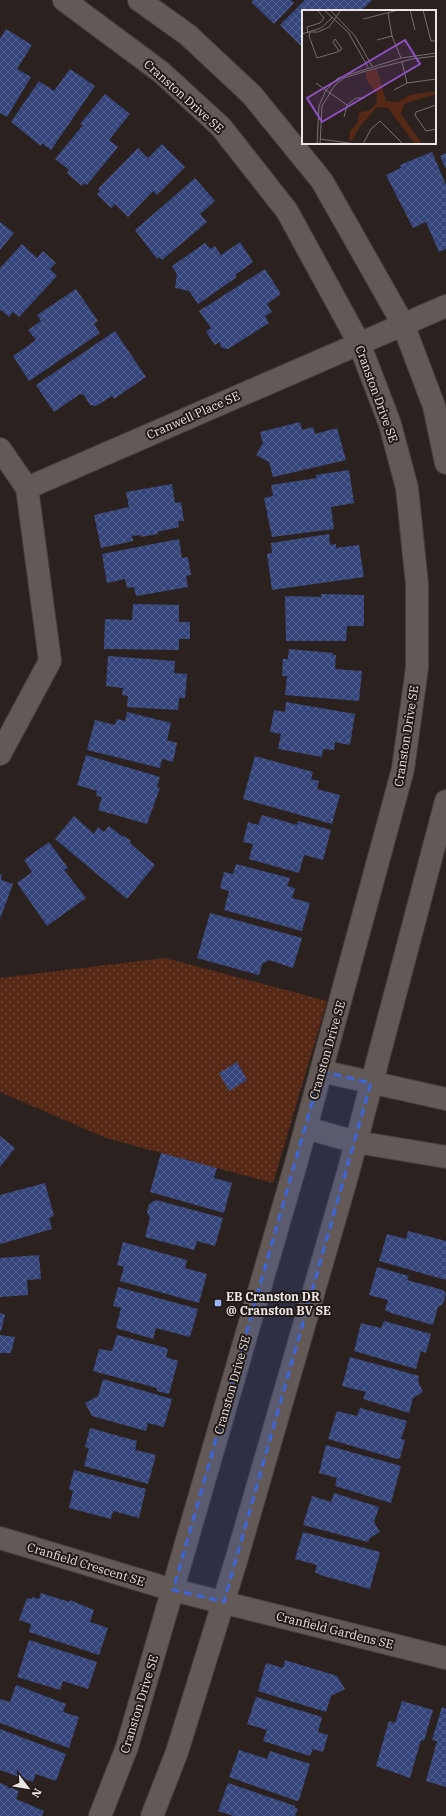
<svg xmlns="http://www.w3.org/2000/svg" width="446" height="1816" viewBox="0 0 446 1816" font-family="'IBM Plex Serif',serif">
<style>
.park{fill:url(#park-dots)}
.building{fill:url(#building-cross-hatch)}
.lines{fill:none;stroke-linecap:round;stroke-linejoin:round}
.minor-casing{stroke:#47403d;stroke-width:24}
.tertiary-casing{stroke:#47403d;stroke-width:24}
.minor{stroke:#635956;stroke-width:22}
.tertiary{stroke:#635956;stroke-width:22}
.marked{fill:#3c65da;fill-opacity:0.2;stroke:#3c65da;stroke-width:3;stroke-dasharray:8 5;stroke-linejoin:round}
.poi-dot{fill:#9cb4fd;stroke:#211916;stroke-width:1.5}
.labels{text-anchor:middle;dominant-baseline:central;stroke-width:4;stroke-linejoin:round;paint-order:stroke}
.street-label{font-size:12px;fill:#ebe5e3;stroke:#211916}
.poi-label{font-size:12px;font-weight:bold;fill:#ebe5e3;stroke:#211916;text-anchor:start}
.inset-road{fill:none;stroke:#78706d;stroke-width:1}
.view{fill:#9151c6;fill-opacity:0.15;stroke:#9151c6;stroke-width:2}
.inset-edge{fill:none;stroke:#ebe5e3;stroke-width:2}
</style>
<defs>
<pattern id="park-dots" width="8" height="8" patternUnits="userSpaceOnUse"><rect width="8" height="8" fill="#562816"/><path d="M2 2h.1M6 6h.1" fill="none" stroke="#6e4738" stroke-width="1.8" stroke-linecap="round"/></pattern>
<pattern id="building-cross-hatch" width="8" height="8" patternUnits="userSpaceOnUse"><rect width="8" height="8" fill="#35457c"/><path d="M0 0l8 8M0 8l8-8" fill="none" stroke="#52608e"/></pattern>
</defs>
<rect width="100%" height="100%" fill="#2b221f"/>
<path class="park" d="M165 958 327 1001 273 1183 106 1138 0 1092V978Z"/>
<path class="building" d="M253 0H291L294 3 274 24 251 2Z
M305 0H372L361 11H303V45L302 47 280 25Z
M6 29 32 45 17 69 31 77 7 117 0 113V39Z
M70 69 95 86 51 150 42 143 41 146 11 122 39 81 54 91Z
M105 94 130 114 109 140 118 147 87 185 84 183 82 186 67 173 69 170 55 159 83 125 80 124Z
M162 144 185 167 157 195 153 191 128 217 115 204 111 208 97 194 100 191 98 189 138 148 148 158Z
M432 152 446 185V249L439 252 426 222 413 228 386 175 401 168 400 165Z
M446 153V169L440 156Z
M195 178 215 201 200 214 207 222 162 260 159 257 157 259 135 230Z
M0 222 14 233 0 250Z
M240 242 253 262 235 275 237 277 198 304 189 291 175 288 177 274 172 266 205 243 210 249 215 246 221 255Z
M22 244 37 258 43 251 56 263 50 269 57 276 19 317 13 312 9 317 1 310 0 311V268Z
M265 269 281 294 267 304 272 312 265 316 269 323 228 349 222 348 219 342 215 345 206 332 211 328 199 311Z
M76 289 98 321 94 324 100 333 29 381 13 356 36 340 28 330 41 321 37 315Z
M115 331 146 377 114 399 112 396 96 406 90 405 84 395 80 394 54 412 36 385Z
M300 422 302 430 313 427 315 434 337 428 346 460 273 477 269 462 256 455 263 443 260 432Z
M349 470 354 503 331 507 334 529 272 537 264 498 273 496 271 485 317 478 316 475Z
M172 484 175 503 181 502 184 521H178L179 527 157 532 158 534 141 537 140 535 132 536 133 541 101 548 94 515 129 507 126 492Z
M329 534 330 545 336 544V548L359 545 364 577 272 590 267 554 272 553 271 543Z
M179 539 182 558 188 557 191 575 186 576 188 587 136 596 134 587 127 588 125 579 107 583 102 554Z
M321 594 364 595V626H347L346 641H286L285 596 321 597Z
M133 604 179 605V622H190V639H179V650L104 649 105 619 132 620Z
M289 649 333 653V655H336L335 669 362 671 359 701 285 695 287 676H282L283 659H288Z
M108 656 175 661 174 673 187 674 185 698H179L178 710 127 707 128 696 122 695 123 688 106 686Z
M286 702 355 714 350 745 335 742 334 750 323 749 322 757 278 749 281 734 270 732 274 710 285 712Z
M127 712 171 723 167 740 177 743 173 762 162 759 160 768 87 750 95 720 115 725 117 719 125 721Z
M86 755 160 777 157 787 160 788 147 824 98 810 102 797 96 796 97 791 77 785Z
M255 756 313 772 311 779 319 781 317 789 340 795 332 824 243 799Z
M262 815 297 825 298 821 331 830 323 860 304 855 299 873 249 859 253 844 243 842 248 822 258 825Z
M74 816 94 834 98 827 104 832 109 826 123 837 124 836 131 841 130 843 155 865 127 899 55 839Z
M49 842 68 868 64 870 86 898 47 926 17 883 32 872 24 860Z
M236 864 290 878 287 886 295 888 292 898 310 903 302 931 224 910 229 891 220 888 224 872 233 874Z
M0 874 2 875 1 880 13 884 0 919Z
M210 913 302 938 293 968 269 960 262 964 259 975 197 958Z
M237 1062 247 1080 229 1091 219 1073Z
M0 1136 15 1148 0 1167Z
M161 1153 217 1168 214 1178 232 1183 224 1213 150 1192Z
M45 1183 54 1216 49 1218 52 1229 0 1244V1195Z
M156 1200 223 1218 215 1246 197 1241 194 1250 145 1237 150 1218 147 1212 149 1204Z
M408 1231 446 1241V1280L379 1261 387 1234 406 1239Z
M123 1242 187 1260 185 1268 207 1274 199 1303 120 1281 124 1267 117 1265Z
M39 1255 41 1279 27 1280 28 1295 0 1297V1258Z
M377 1267 409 1276 407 1280 443 1290 446 1294 443 1304 438 1307 433 1325 391 1313 385 1310 388 1300 369 1295Z
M118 1287 198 1309 190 1337 156 1328 153 1339 116 1328 121 1308 113 1306Z
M0 1313 5 1315 1 1331H0Z
M384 1321 431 1334 426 1353 421 1351 416 1369 354 1351 361 1323 381 1328Z
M0 1335 15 1337 11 1353H0Z
M117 1335 163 1347 168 1349 166 1357 178 1361 169 1394 157 1391V1388L93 1371 99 1349 112 1351Z
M350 1357 419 1376 418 1381 423 1392 413 1398 409 1413 363 1399 366 1392 342 1386Z
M103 1379 172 1399 164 1427 148 1423 146 1431 92 1416 85 1403 98 1396Z
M360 1408 407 1421 401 1439 405 1440 400 1458 397 1459 328 1439 337 1411 357 1416Z
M90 1428 137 1441 135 1450 156 1455 148 1484 84 1466 89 1448 85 1447Z
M326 1445 401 1466 391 1503 335 1486 337 1478 319 1473Z
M74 1470 146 1489 139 1518 113 1511 111 1519 69 1508 73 1491 69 1489Z
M334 1493 379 1507 374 1522 380 1532 370 1538 368 1542 303 1525 312 1496 331 1502Z
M303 1532 380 1552 370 1589 320 1575 315 1572 317 1565 295 1559Z
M41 1593 69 1602 70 1600 94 1610 90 1622 108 1628 99 1655 29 1632 31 1624 19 1620 27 1598 32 1599V1597L39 1599Z
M29 1640 97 1662 88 1689 63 1681 60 1690 17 1677Z
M285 1660 337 1676 345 1689 331 1696 326 1712 258 1691 266 1663 283 1668Z
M16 1685 66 1704 63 1712 79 1717 69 1748 0 1723V1699L10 1702Z
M256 1697 322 1717 318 1732 328 1735 323 1752 313 1749 310 1756 263 1741 267 1730 247 1724Z
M402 1701 433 1710 424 1741 421 1740 410 1778 376 1766 389 1721 395 1723Z
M442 1707 446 1709V1787L426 1781 437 1741 432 1740Z
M0 1729 66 1754 56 1781 36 1774 33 1782 0 1770Z
M239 1750 267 1759 270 1751 310 1764 299 1800 297 1801 229 1777Z
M0 1783 19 1791 16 1799 44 1811 42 1816H0Z
M228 1783 295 1806V1808L298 1809 295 1816H234L218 1811Z"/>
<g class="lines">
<g class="minor-casing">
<path id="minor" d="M0 449 27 488 50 661 0 754
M27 488 446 306
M0 1538 173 1590 446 1658"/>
</g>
<g class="tertiary-casing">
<path id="tertiary" d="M64 0 161 72 221 127 287 211 359 343 390 424 407 488 417 584V668L403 769 297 1160 127 1747 100 1816
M139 0 188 35 252 95 322 181 403 324 434 406 446 463
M321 1071 446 1099
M306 1128 356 1142 446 1157
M152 1816 177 1752 236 1561 348 1173 446 801"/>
</g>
<use href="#minor" class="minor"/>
<use href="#tertiary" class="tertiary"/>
</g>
<path class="marked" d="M321 1071 371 1083 224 1602 173 1590Z"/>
<rect class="poi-dot" x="214" y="1299" width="8" height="8" rx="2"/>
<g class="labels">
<g class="street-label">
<text transform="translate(184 96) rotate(42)">Cranston Drive SE</text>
<text transform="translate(377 394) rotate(70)">Cranston Drive SE</text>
<text transform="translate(193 415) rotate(-24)">Cranwell Place SE</text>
<text transform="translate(406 736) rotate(-81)">Cranston Drive SE</text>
<text transform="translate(327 1050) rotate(-74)">Cranston Drive SE</text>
<text transform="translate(232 1385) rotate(-74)">Cranston Drive SE</text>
<text transform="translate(86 1564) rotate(17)">Cranfield Crescent SE</text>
<text transform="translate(335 1630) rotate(14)">Cranfield Gardens SE</text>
<text transform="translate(139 1704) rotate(-73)">Cranston Drive SE</text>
</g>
<g class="poi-label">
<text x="226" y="1296">EB Cranston DR<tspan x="226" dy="14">@ Cranston BV SE</tspan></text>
</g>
</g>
<g transform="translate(302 10)">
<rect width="134" height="134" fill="#2b221f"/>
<path d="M75 59 84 91 96 92 108 85 134 81V84L102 94 99 104 120 134H113L86 98 75 97 58 116 50 131H47L48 121 56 112 57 103 68 100 74 94 75 84 66 72 63 62Z" fill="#562816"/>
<path class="inset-road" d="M22 0 46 22 66 57M28 0 53 26 70 56M108 0 113 20M121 0 129 31H134M86 3 90 26 99 48M61 9 97 0M8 22 7 26 15 48 35 42 37 41 40 39 33 29 31 32 37 41M8 22H16L27 17 39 0M6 23 5 17 18 13 22 8 15 0M0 24 19 18 31 7M75 30 90 26M100 52 105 73M14 73 45 95M92 80 105 73 134 69M134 95 114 102 113 105 124 121 134 119M42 107 45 95 54 88H62M18 129 54 134M15 134 17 96 24 80 36 68 99 48 134 43M18 134 20 96 33 75 42 68 64 61 110 49 134 46M61 134 69 119 78 111 101 134"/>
<path class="view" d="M103 30 118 54 20 112 5 88Z"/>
<rect width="134" height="134" class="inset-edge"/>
</g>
<g transform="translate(28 1788) rotate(121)" stroke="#211916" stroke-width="3" paint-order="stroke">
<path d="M0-3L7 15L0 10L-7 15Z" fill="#ebe5e3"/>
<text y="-6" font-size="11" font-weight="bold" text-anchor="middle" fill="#ebe5e3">N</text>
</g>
</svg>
